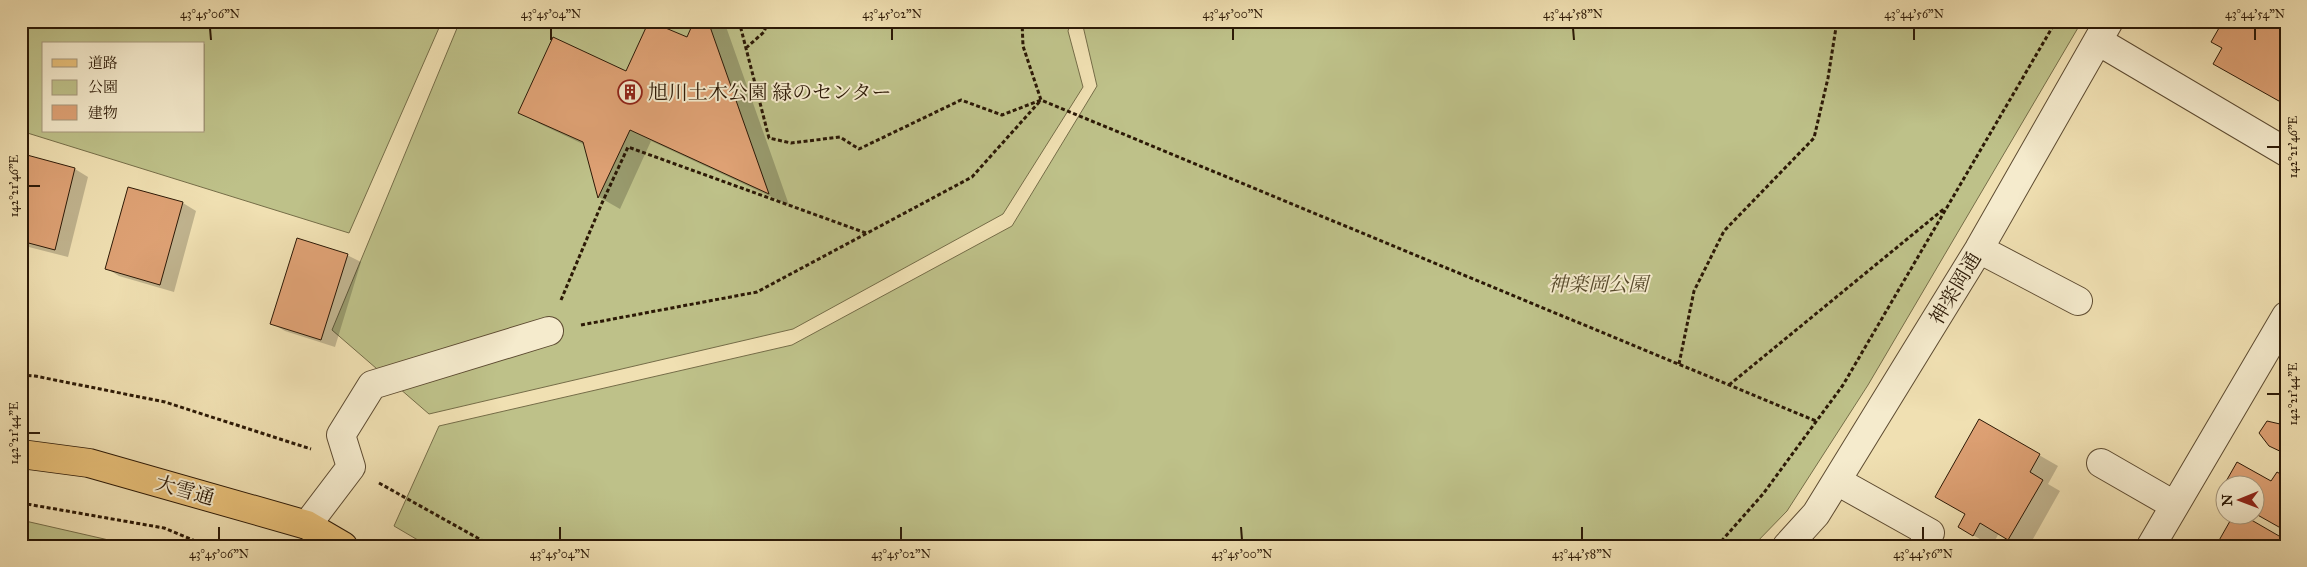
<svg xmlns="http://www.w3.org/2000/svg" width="2307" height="567" viewBox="0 0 2307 567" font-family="'IM FELL Great Primer','Noto Serif JP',serif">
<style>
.green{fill:#bec189;stroke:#756d48;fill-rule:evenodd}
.shadow{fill:#0003}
.building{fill:#dea174;stroke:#2c1906}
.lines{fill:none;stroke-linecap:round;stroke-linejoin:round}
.minor-casing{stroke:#5d4b31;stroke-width:30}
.major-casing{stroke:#2c1906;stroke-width:30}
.path{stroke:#2c1906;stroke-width:3;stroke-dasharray:4 2.5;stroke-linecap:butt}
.minor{stroke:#f5ebcd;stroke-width:28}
.major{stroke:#e8c079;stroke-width:28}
.ticks{fill:none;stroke:#2c1906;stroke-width:2}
.labels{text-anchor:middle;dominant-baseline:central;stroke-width:4;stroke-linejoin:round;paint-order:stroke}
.poi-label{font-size:20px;fill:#2c1906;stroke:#f5ebcd;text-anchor:start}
.park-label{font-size:20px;font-style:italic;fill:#584b2d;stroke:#f5ebcd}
.street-label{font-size:20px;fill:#2c1906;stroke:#f5ebcd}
.neatline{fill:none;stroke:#2c1906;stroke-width:2}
.ticks-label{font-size:12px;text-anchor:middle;fill:#2c1906}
</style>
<rect width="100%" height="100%" fill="#f0e0b2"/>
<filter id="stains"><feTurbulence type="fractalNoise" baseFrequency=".004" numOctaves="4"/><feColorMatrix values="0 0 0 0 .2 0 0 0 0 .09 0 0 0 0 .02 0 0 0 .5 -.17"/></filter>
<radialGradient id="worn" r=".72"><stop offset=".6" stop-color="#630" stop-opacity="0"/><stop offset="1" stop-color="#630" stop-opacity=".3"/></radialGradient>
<path class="green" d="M21 21H442L349 233 21 131ZM44 44H204V131H44Z
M460 21H1071L1068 31 1083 87 1003 214 793 329 429 414 332 330Z
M1085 21H2082L1868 385 1787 511 1753 546H428L394 526 439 426 792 345 1012 226 1097 86 1083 26Z
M21 520 135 546H21Z"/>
<path class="shadow" d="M695 21H724L789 205 651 141 620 209 599 197 585 145 540 124 519 112 627 72 688 39Z
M28 156 75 169 88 177 68 257 21 245V181Z
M129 188 183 203 196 211 174 292 119 276 106 268Z
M347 255 361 262 335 347 285 331 271 323Z
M1980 421 2058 466 2048 484 2060 491 2029 546H2021L1999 533 1992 546 1959 527 1966 514Z
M2238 463 2271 483 2277 474 2286 479V530L2254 511V484H2225Z
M2218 544 2286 546H2222Z"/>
<path class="building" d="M649 21 687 37 694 21H708L769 194 630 130 598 198 583 142 518 113 553 37 626 71Z
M2223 21H2286V105L2213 64 2222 48 2211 42Z
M27 155 75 168 55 250 21 241V176Z
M128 187 183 202 160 285 105 269Z
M297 238 348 254 321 340 270 324Z
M2286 412V454L2269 446 2259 433 2267 421 2280 424Z
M1979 419 2040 454 2030 472 2043 480 2008 540 1980 523 1973 536 1958 527 1965 514 1935 497Z
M2237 462 2271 481 2277 472 2286 477V531L2254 513V484H2224V495L2220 492Z
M2234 514H2241L2286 540V546L2217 544Z"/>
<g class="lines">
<g class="minor-casing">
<path id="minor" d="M2098 41 2286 152
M1979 249 2078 301
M2101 463 2174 505
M1837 481 1930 533 1923 546
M307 525 351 467 341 435 372 385 549 331
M1787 546 1816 514 1979 249 2109 21
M2151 546 2286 316"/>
</g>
<g class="major-casing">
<path id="major" d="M21 454 89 463 307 525 343 546"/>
</g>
<path class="path" d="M739 21 769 138 791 143 840 137 859 149 961 100 1002 115 1041 100 1816 421
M746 48 764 32 768 21
M561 300 602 203 628 147 866 233
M581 325 757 292 972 177 1041 100 1023 46 1022 21
M1679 364 1694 291 1724 231 1814 138 1828 78 1837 21
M21 375 35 376 165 402 311 449
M1729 385 1945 208
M379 483 492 546
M21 503 164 528 207 546
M1717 546 1763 494 1843 385 2056 21"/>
<use href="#minor" class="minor"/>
<use href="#major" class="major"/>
</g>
<path class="ticks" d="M210 28 211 40M551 28V40M892 28V40M1233 28V40M1573 28 1574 40M1914 28V40M2255 28V40M2267 147H2280M28 186H40M2267 394H2280M28 433H40M219 527V540M560 527V540M901 527V540M1241 527 1242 540M1582 527V540M1923 527V540"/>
<defs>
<g id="building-ring" transform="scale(1.25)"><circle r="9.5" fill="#f5ebcd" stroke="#8f2418" stroke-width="1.5"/><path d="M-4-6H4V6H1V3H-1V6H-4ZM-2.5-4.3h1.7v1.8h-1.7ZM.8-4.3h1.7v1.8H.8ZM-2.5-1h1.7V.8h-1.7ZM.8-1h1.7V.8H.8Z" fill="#8f2418"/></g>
</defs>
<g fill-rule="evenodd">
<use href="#building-ring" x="630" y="92"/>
</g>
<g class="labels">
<g class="poi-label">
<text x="648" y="92">旭川土木公園 緑のセンター</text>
</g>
<g class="park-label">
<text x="1598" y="284">神楽岡公園</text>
</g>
<g class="street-label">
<text transform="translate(1955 288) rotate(-59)">神楽岡通</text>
<text transform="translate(185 490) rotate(16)">大雪通</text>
</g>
</g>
<rect width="2307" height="567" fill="none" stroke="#f0e0b2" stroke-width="55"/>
<rect x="42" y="42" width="162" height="90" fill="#f5ebcd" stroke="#a5977d"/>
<rect x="52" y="59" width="25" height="8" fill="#e8c079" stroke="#a5977d"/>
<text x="88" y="68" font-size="15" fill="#2c1906">道路</text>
<rect x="52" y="80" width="25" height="15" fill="#bec189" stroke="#a5977d"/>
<text x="88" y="92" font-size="15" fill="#2c1906">公園</text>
<rect x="52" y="105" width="25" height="15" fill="#dea174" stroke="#a5977d"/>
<text x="88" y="118" font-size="15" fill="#2c1906">建物</text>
<g transform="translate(2240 500) rotate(269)"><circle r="24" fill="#f5ebcd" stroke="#a5977d"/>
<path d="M0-4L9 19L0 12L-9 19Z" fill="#8f2418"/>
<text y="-8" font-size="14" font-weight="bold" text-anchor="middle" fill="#2c1906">N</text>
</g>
<rect x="28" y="28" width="2252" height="512" class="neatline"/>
<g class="ticks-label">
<text x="210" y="18">43°45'06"N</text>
<text x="551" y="18">43°45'04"N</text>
<text x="892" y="18">43°45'02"N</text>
<text x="1233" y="18">43°45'00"N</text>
<text x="1573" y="18">43°44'58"N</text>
<text x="1914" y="18">43°44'56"N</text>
<text x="2255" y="18">43°44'54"N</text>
<text transform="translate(2293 147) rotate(-90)" y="4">142°21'46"E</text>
<text transform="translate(14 186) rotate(-90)" y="4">142°21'46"E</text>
<text transform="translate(2293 394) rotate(-90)" y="4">142°21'44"E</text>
<text transform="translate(14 433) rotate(-90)" y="4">142°21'44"E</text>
<text x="219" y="558">43°45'06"N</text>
<text x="560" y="558">43°45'04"N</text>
<text x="901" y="558">43°45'02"N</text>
<text x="1242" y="558">43°45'00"N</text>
<text x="1582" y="558">43°44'58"N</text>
<text x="1923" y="558">43°44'56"N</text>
</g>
<rect width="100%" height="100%" filter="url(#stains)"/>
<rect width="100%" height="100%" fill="url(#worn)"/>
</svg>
